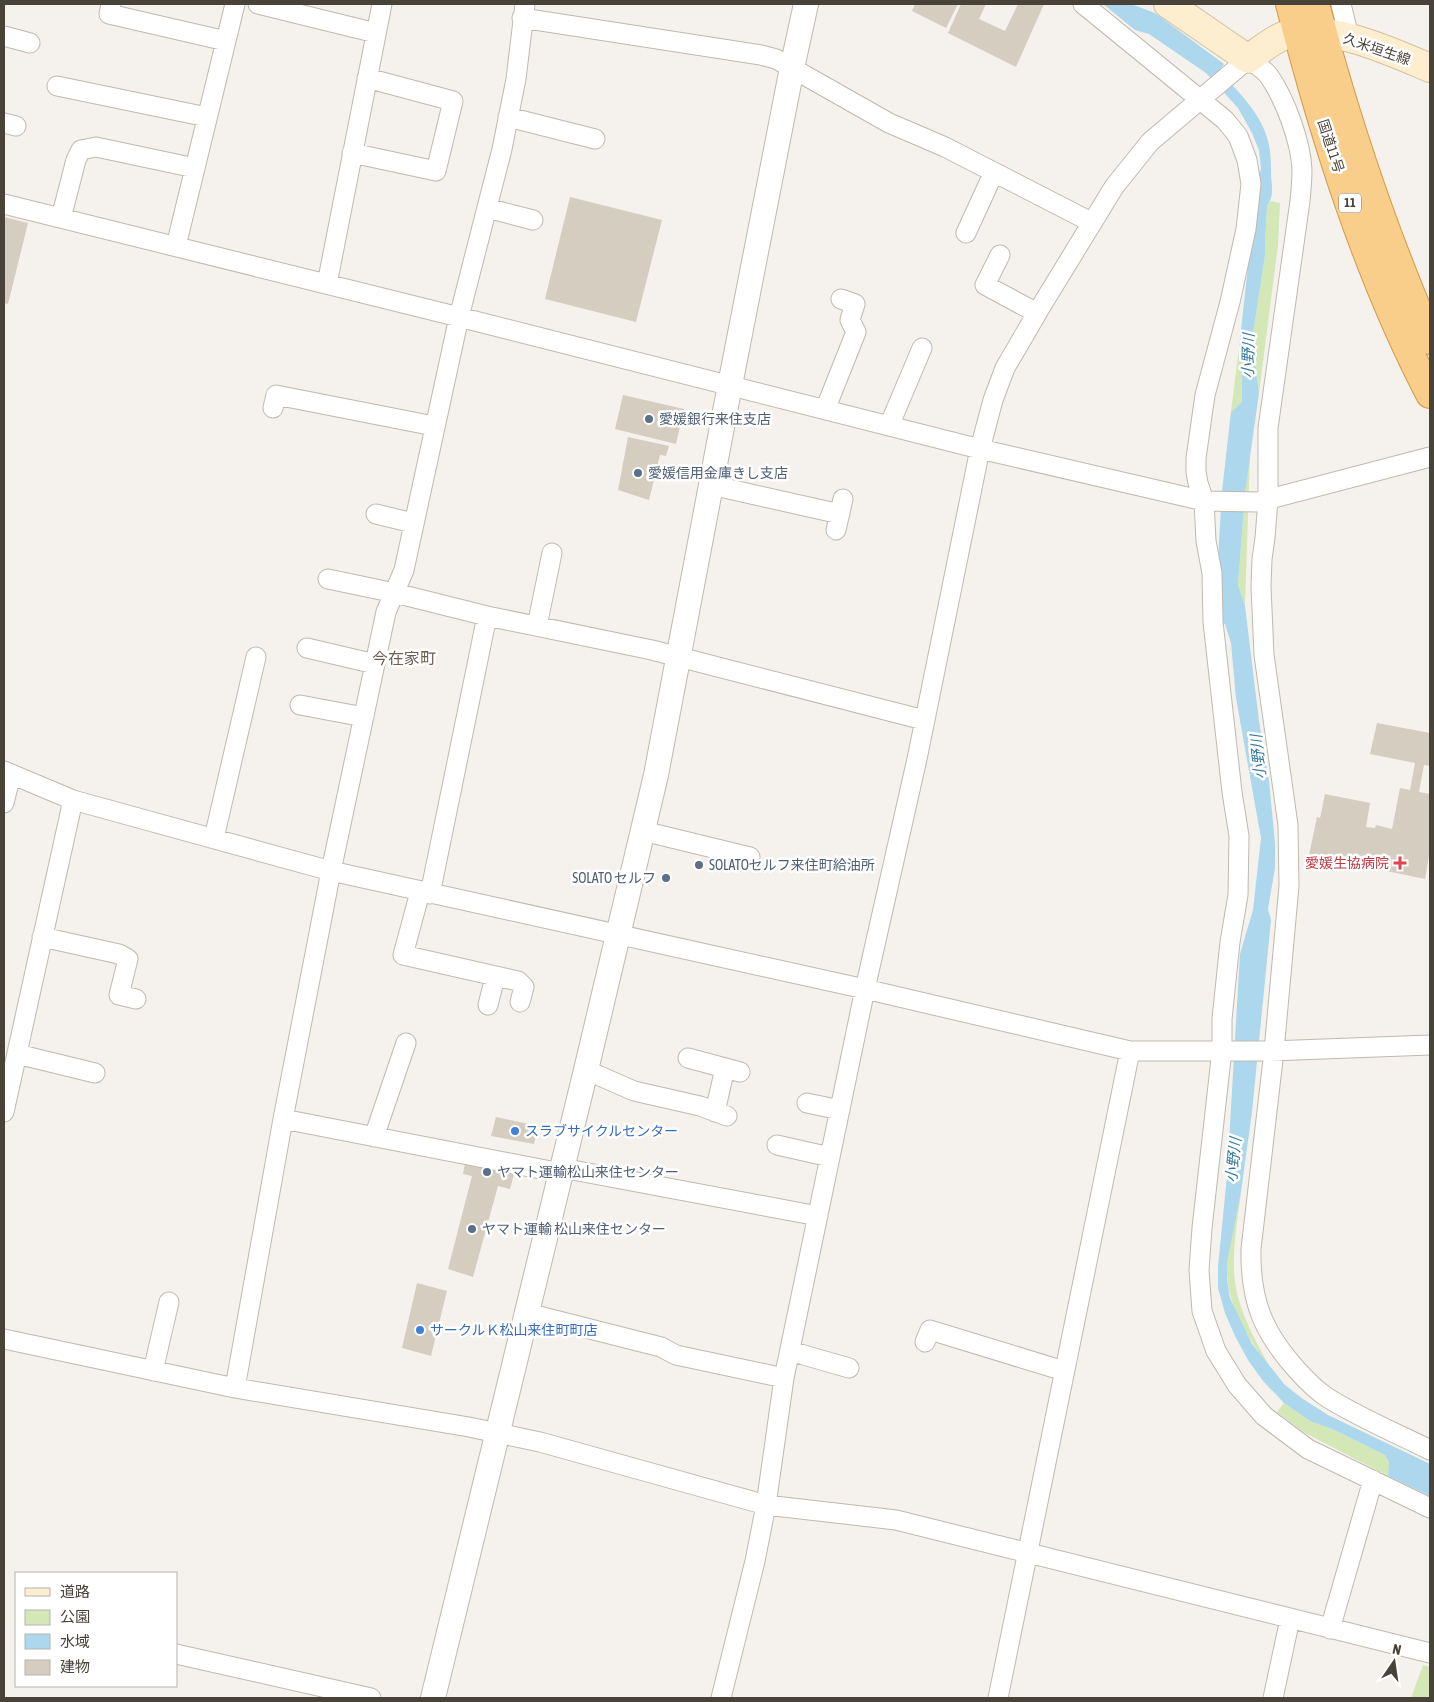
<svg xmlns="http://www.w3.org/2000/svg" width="1434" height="1702" viewBox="0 0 1434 1702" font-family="'Asap Condensed','Noto Sans JP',sans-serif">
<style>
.green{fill:#d4e7b7}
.water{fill:#acd7ed}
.building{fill:#d6cdc1}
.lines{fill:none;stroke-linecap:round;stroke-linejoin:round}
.minor-casing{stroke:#c0b9ae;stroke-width:21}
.tertiary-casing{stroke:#c0b9ae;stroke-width:26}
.secondary-casing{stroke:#d2c19e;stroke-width:30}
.trunk-casing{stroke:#d69744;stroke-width:30}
.minor{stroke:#fff;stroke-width:19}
.tertiary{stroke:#fff;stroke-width:24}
.secondary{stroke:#fceece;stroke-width:28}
.trunk{stroke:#f8ce8a;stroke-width:28}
.service-dot{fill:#5c6f8a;stroke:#fff;stroke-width:2}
.health-dot{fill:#e0444e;stroke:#fff;stroke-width:2}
.shop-dot{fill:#3f7fe0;stroke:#fff;stroke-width:2}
.labels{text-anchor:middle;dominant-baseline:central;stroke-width:5;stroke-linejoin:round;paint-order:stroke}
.shield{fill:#fff;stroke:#807b74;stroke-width:1}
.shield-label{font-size:12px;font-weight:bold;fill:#494239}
.street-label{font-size:14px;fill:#494239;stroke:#fff}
.service-label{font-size:14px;fill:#4e5e75;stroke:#fff;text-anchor:start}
.health-label{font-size:14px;fill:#be3a42;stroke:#fff;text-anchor:end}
.shop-label{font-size:14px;fill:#366cbe;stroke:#fff;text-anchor:start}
.water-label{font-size:15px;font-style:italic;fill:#3379a1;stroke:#fff}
.quarter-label{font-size:16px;fill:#6b5f51;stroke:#fff}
</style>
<rect width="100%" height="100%" fill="#f5f1ec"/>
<path class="green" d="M1271 201 1280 203 1278 245 1259 393 1252 340 1265 255V244L1267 206Z
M1239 348 1242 351V402L1231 412Z
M1250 454 1245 606 1238 585 1245 493Z
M1241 1192C1237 1225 1229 1264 1238 1297 1245 1323 1259 1347 1272 1371 1249 1340 1225 1304 1227 1264 1228 1242 1237 1214 1241 1192Z
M1284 1403 1310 1421 1332 1429 1385 1455 1389 1462 1388 1476 1305 1433 1277 1412Z
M1423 1665 1430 1667V1698H1411Z"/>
<path class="water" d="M1103 4H1131L1155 13 1224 64 1219 71C1239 92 1263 115 1269 145 1271 155 1271 166 1271 176 1272 186 1274 197 1267 206L1265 244V255L1252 340 1259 393 1245 493 1238 585 1245 606 1259 721 1269 781 1275 843V868L1268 909 1271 920 1252 1112 1241 1192 1227 1262V1279L1230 1298 1252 1344 1285 1385 1303 1399 1328 1415 1430 1464V1496L1388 1476 1389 1462 1385 1455 1332 1429 1310 1421 1284 1403 1263 1381 1248 1360 1235 1336 1225 1313 1218 1288V1267L1227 1176 1240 954 1253 910 1261 838 1236 698 1231 643 1225 624H1220L1218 560 1222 491 1231 412 1242 402V351L1239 348 1257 185 1261 168 1259 150 1252 133 1238 108 1206 73 1149 34 1135 30Z"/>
<path class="building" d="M915 4H958L946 28 912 11Z
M961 4H986L979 19 1005 31 1018 4H1044L1016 67 948 33Z
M570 197 662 220 636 322 545 299Z
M4 217 28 223 8 304 4 303Z
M623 395 684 409 676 444 615 429Z
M628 437 669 446 666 456 660 455 649 500 618 490Z
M1377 723 1430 733V766L1424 765 1419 792 1430 794V850L1425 879 1309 855 1317 817 1320 818 1325 794 1370 803 1366 827 1375 828 1376 825 1392 829 1400 788 1410 790 1415 763 1370 754Z
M496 1117 538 1126 534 1144 491 1136Z
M465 1163 514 1174 510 1189 498 1186 473 1277 448 1269 472 1176 463 1174Z
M417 1283 447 1291 431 1356 402 1348Z"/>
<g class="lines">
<g class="minor-casing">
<path id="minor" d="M111 4 109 14 226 41
M258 4 376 33
M1083 4 1225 120 1238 136 1247 160 1251 184 1246 229 1230 302 1205 395 1196 458V472L1198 483 1204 501 1206 541 1212 573 1213 622 1232 792 1239 836 1238 895 1230 942 1222 1019V1050L1202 1228 1199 1270 1202 1311 1216 1351 1237 1385 1264 1416 1308 1449 1430 1508
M1341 4 1349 37
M522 18 761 55 776 59 889 123 945 147 1091 222
M4 36 30 43
M57 86 207 117
M508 117 595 139
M4 123 16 126
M352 153 436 171 453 101 367 78
M4 204 459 317 980 449 1204 501 1258 502 1430 457
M487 208 533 220
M61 218 76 160 81 150 96 147 195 168
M966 233 994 172
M176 246 235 4
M1000 255 985 285 1037 313
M327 284 382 4
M273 408 276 395 434 426
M825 410 856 332 850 320 855 304 841 299
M889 426 922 348
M711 485 840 514
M376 514 413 523
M836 530 843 499
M328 579 395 593 487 616 652 650 924 720
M537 626 552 553
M307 648 375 664
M300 705 364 717
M4 771 73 800 331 871 865 989 1130 1051H1268L1430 1045
M4 803 11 774
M643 831 750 857
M214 838 256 657
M420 892 403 955 518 981 524 987 520 1002
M430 894 487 616
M42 937 119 954 128 959 119 995 136 999
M488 1005 495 977
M17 1054 95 1073
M688 1058 740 1072
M586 1070 634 1091 700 1106 727 1116
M807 1103 840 1110
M4 1112 73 800
M715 1112 725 1068
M283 1119 561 1173
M374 1137 406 1043
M777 1145 830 1157
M562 1168 818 1216
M527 1313 661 1347 676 1355 784 1378
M4 1339 235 1388 469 1427 540 1442 766 1505 896 1520 1430 1653
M925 1342 930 1330 1064 1371
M790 1351 849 1368
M153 1371 169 1302
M235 1388 283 1119 331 871 386 612 404 570 459 317 502 149 516 79 525 4
M1330 1629 1373 1480
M176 1654 371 1698
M721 1698 755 1561 766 1505 784 1378 865 989 917 759 980 449 993 400 1005 368 1040 308 1114 187 1150 142 1248 59C1255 64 1263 68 1269 76 1285 99 1301 142 1302 170 1302 181 1301 191 1300 201L1268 428V500L1265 538 1262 559 1261 587 1264 655 1288 825 1289 886 1274 1051 1251 1249C1250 1301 1263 1332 1297 1370 1306 1380 1317 1391 1328 1398 1360 1418 1396 1433 1430 1450
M998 1698 1130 1051
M1273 1698 1290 1619"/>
</g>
<g class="tertiary-casing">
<path id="tertiary" d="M433 1698 586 1070 656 775 730 385 792 68 806 4"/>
</g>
<g class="secondary-casing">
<path id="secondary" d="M1168 4 1248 59C1258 52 1271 41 1283 36 1326 21 1390 51 1430 68"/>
</g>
<g class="trunk-casing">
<path id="trunk" d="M1290 4C1324 136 1367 273 1430 394
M1315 4C1345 118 1383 232 1430 340"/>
</g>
<use href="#minor" class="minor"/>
<use href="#tertiary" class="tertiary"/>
<use href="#secondary" class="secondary"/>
<use href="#trunk" class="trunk"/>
</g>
<g class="service-dot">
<circle cx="649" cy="419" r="5"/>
<circle cx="638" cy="473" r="5"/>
<circle cx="699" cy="865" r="5"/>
<circle cx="666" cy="878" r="5"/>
<circle cx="487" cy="1172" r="5"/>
<circle cx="472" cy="1229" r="5"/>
</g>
<path class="health-dot" d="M1397.5 855.5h5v5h5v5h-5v5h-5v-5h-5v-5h5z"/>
<g class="shop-dot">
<circle cx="515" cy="1131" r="5"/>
<circle cx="420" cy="1330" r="5"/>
</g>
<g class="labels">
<rect class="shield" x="1339" y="193.5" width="22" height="19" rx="4"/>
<g class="shield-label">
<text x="1350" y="203">11</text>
</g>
<g class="street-label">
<text transform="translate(1377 49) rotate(19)">久米垣生線</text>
<text transform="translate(1331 146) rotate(72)">国道11号</text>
</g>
<g class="service-label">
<text x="659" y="419">愛媛銀行来住支店</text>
<text x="648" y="473">愛媛信用金庫きし支店</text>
<text x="709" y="865">SOLATOセルフ来住町給油所</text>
<text x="656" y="878" text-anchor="end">SOLATO セルフ</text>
<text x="497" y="1172">ヤマト運輸松山来住センター</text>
<text x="482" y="1229">ヤマト運輸 松山来住センター</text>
</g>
<g class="health-label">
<text x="1389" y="863">愛媛生協病院</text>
</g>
<g class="shop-label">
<text x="525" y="1131">スラブサイクルセンター</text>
<text x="430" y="1330">サークルＫ松山来住町町店</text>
</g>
<g class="water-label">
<text transform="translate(1248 356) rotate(-89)">小野川</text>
<text transform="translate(1258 757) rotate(-96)">小野川</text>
<text transform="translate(1233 1160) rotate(-84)">小野川</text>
</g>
<g class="quarter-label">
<text x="404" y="658">今在家町</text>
</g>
</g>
<rect width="1434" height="1702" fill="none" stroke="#494239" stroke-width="10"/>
<rect x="15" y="1572" width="162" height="115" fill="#ffffff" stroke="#b6b3b0"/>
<rect x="25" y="1588" width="25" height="8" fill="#fceece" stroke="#b6b3b0"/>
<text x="60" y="1597" font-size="15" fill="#494239">道路</text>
<rect x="25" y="1610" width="25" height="15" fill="#d4e7b7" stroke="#b6b3b0"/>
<text x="60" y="1622" font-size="15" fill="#494239">公園</text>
<rect x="25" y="1634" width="25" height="15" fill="#acd7ed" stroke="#b6b3b0"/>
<text x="60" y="1647" font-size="15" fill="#494239">水域</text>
<rect x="25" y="1660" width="25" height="15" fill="#d6cdc1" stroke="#b6b3b0"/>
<text x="60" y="1672" font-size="15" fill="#494239">建物</text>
<g transform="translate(1394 1662) rotate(13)" stroke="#ffffff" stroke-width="4" paint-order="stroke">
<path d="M0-4L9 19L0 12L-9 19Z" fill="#494239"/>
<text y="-8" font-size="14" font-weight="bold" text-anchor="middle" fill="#494239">N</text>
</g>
</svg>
